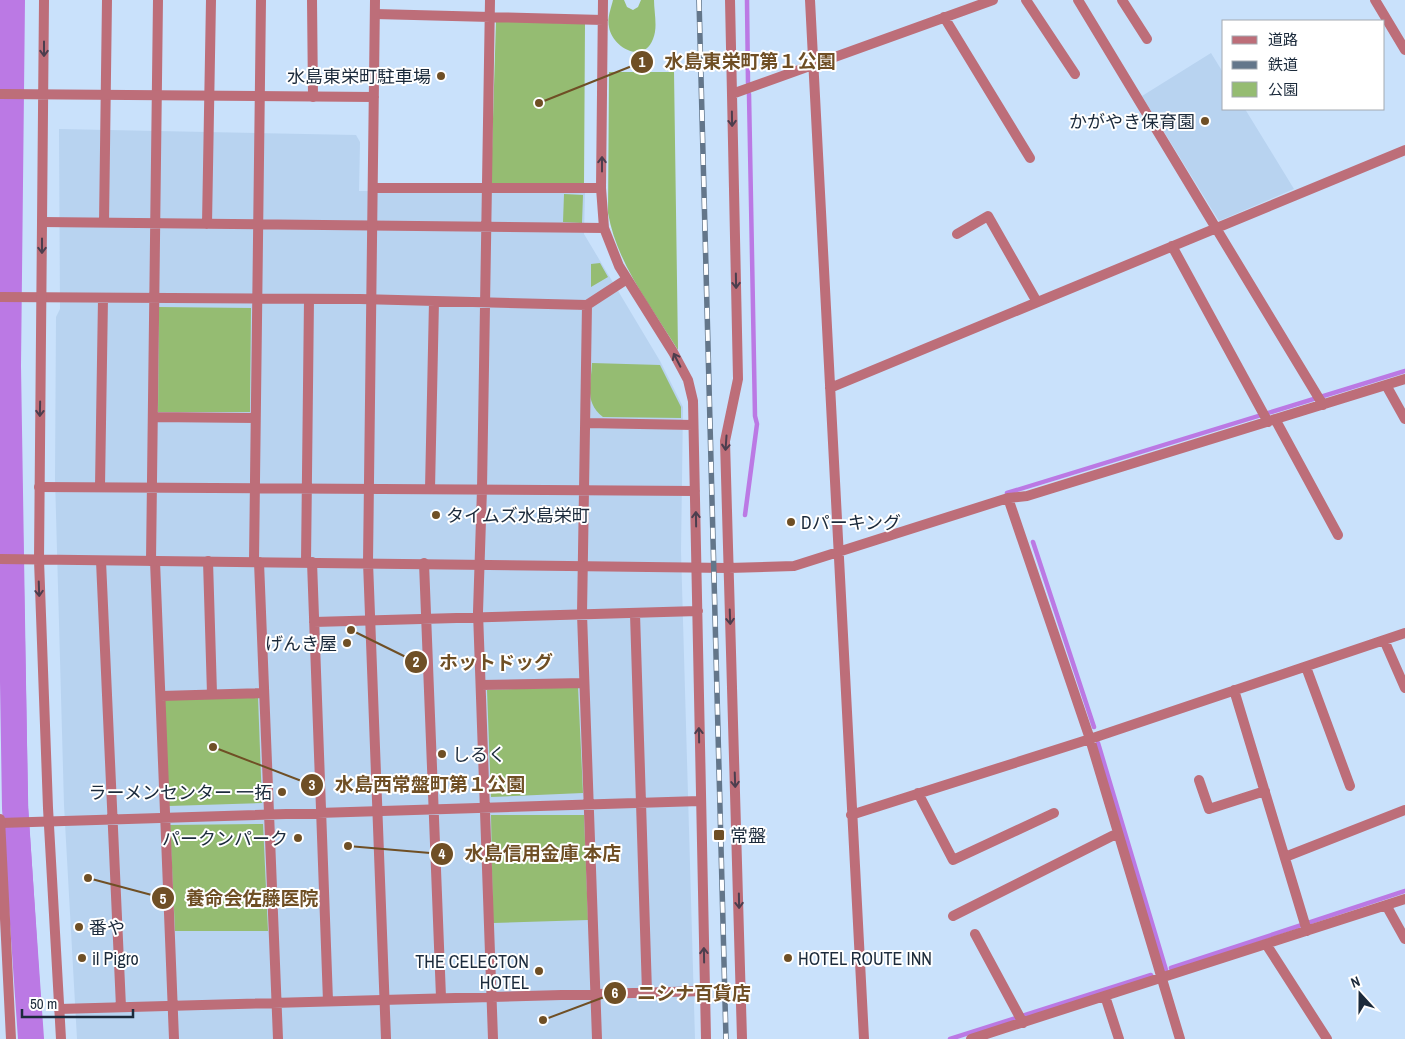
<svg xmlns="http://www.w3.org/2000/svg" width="1405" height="1039" viewBox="0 0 1405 1039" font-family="'Archivo Narrow','Noto Sans JP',sans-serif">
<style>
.built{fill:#b8d3f0}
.green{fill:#95bc72}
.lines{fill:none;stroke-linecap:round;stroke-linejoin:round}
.stream{stroke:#bb79e4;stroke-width:4.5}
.river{stroke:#bb79e4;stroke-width:26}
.minor{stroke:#bd6e79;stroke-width:10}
.tertiary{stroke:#bd6e79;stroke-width:10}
.rail-casing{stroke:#63768a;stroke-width:5.5}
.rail{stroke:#fff;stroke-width:4;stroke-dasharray:11;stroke-linecap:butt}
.oneway{stroke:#4c3e4e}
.poi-dot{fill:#6f4f25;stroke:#fff;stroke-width:2}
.labels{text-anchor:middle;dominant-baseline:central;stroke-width:4;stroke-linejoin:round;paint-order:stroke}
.poi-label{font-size:18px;fill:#1b2a3b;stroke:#fff;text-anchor:start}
.leader{fill:none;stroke:#6f4f25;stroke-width:2}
.callout-dot{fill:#6f4f25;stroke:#fff;stroke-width:2}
.mark-label{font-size:15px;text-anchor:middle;font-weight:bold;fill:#fff}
.callout-label{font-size:19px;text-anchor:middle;font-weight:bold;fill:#6f4f25;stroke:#fff;stroke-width:4;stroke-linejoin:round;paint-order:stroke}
</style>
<rect width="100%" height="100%" fill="#c9e1fb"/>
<path class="built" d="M1211 53 1224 74V109H1245L1294 189 1219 221 1142 96Z
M59 129 356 135 360 142 359 191 585 193 584 234 660 361 683 407 681 551 695 1039H77L64 805 55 478 56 317 60 309Z"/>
<path class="green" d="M613 0H624L627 7 633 10 638 7 641 0H654C654 12 658 28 653 39 643 65 612 47 609 27 607 17 611 9 613 0Z
M496 21 585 24 584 184H491Z
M609 72H674L678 350C651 306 617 264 608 213Z
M564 194 583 195 582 223 563 222Z
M600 263 608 277 591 287V264Z
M159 307 251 308 250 412H158Z
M592 363 660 365 681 407V418L603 417C584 402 591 385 592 363Z
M578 687 583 793 491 797 487 690Z
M258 697 262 803 169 806 164 700Z
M491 815H584L588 920 493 923Z
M263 824 268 931H175L170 825Z"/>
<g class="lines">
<path class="stream" d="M21 0 16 283 26 807 41 1039
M747 0 748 83
M1007 493 1405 371
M745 515 757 424 755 416 749 94
M1033 542 1094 727
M1098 743 1166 970
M1171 968 1405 891
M950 1039 1151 975"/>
<path class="river" d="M12 0 8 366 15 808 31 1039"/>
<path class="minor" d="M312 0 313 97
M490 0 482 489 478 612 493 1039
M603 0 601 188 604 228 619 266 673 352 688 380 693 401 706 1039
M730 0 738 379 725 441 742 1039
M810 0 864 1039
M1026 0 1075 74
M1078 0 1323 405
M1122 0 1147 39
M1375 0 1405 50
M375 14 603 20
M944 17 1030 158
M732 94 993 0
M373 188H601
M42 222 604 228
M104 223 107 0
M207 224 211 0
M957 234 988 216 1037 302
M1172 246 1268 422
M0 297 360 299 587 305 627 279
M587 305 582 614 597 1039
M1386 385 1405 419
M830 388 1405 150
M153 417 255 418
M1275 419 1338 535
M586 423 693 425
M100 486 103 298
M39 487 695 491
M430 489 434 301
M1008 498 1090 739 1180 1039
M101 561 121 1007
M151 561 158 0
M155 561 174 1039
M208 561 212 694
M254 561 261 0
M259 562 278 1039
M306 562 309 299
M312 562 328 1001
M424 563 441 997
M728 568 794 566 1008 498 1027 496 1405 379
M635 614 647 992
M314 622 698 611
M1384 640 1405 688
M1306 667 1350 786
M481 685 584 683
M1234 690 1307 931
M161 696 264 693
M1199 780 1209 809 1265 791
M918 793 953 860 1054 813
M851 815 1090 739 1405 633
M0 823 700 801
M1285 857 1405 810
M1386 905 1405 939
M953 916 1118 833
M975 934 1023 1023
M1266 944 1327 1039
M1105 996 1119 1039
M59 1009 705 991
M971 1039 1405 899"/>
<path class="tertiary" d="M44 0 39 560 48 808 61 1039
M375 0 368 562 386 1039
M0 94 374 97
M0 559 728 568
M0 819 11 1039"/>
<g class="rail-casing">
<path id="rail" d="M699 0 726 1039"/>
</g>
<use href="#rail" class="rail"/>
</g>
<defs><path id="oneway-shaft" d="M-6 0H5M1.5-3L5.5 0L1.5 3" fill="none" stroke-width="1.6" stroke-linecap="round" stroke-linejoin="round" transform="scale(1.25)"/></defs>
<g class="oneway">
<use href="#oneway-shaft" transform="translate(44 49) rotate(90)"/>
<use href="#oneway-shaft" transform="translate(732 119) rotate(89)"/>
<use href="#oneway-shaft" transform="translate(602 164) rotate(-90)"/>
<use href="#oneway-shaft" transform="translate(42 246) rotate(90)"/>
<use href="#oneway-shaft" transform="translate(736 281) rotate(89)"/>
<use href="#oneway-shaft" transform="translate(677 360) rotate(-117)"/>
<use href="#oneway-shaft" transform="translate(40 409) rotate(91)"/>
<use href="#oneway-shaft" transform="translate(726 443) rotate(94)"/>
<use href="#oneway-shaft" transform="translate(696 519) rotate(-91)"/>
<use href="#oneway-shaft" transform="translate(39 589) rotate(88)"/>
<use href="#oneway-shaft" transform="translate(730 617) rotate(88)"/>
<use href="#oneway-shaft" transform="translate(699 735) rotate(-91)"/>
<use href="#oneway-shaft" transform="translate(735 780) rotate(88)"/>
<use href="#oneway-shaft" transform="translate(739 901) rotate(89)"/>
<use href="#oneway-shaft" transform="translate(704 955) rotate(-91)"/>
</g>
<g class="poi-dot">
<circle cx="441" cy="76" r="5"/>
<circle cx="1205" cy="121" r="5"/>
<circle cx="436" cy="515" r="5"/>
<circle cx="791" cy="522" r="5"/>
<circle cx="347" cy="643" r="5"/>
<circle cx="442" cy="754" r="5"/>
<circle cx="282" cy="792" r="5"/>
<rect x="713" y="829" width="12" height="12" rx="2.5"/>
<circle cx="298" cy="838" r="5"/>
<circle cx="79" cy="927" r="5"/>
<circle cx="82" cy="958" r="5"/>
<circle cx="788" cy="958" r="5"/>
<circle cx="539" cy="971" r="5"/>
</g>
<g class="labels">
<g class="poi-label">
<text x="431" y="76" text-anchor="end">水島東栄町駐車場</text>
<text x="1195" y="121" text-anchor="end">かがやき保育園</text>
<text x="446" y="515">タイムズ水島栄町</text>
<text x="801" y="522">Dパーキング</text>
<text x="337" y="643" text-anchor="end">げんき屋</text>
<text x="452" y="754">しるく</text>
<text x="272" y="792" text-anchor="end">ラーメンセンター 一拓</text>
<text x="730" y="835">常盤</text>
<text x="288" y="838" text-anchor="end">パークンパーク</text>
<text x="89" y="927">番や</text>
<text x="92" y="958">il Pigro</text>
<text x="798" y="958">HOTEL ROUTE INN</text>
<text x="529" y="961" text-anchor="end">THE CELECTON<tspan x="529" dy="21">HOTEL</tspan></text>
</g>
</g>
<path class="leader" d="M539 103L642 62M351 630L416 662M213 747L312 785M348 846L442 854M88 878L163 898M543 1020L615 993"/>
<g class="callout-dot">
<circle cx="539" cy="103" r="5"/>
<circle cx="351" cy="630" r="5"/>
<circle cx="213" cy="747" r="5"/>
<circle cx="348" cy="846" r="5"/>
<circle cx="88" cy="878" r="5"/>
<circle cx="543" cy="1020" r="5"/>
<circle cx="642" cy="62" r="12"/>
<circle cx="416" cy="662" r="12"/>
<circle cx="312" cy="785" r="12"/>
<circle cx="442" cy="854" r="12"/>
<circle cx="163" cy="898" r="12"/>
<circle cx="615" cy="993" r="12"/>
</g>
<g class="mark-label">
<text x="642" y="67">1</text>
<text x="416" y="667">2</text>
<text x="312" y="790">3</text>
<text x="442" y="859">4</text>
<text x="163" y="904">5</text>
<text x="615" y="998">6</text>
</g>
<g class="callout-label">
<text x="750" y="68">水島東栄町第１公園</text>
<text x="496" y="669">ホットドッグ</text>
<text x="430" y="791">水島西常盤町第１公園</text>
<text x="543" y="860">水島信用金庫 本店</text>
<text x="252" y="905">養命会佐藤医院</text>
<text x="694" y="1000">ニシナ百貨店</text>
</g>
<rect x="1222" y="20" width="162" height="90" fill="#ffffff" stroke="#a4aab1"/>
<rect x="1232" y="36" width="25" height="8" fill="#bd6e79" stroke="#a4aab1"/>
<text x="1268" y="45" font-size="15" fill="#1b2a3b">道路</text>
<rect x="1232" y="61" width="25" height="8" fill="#63768a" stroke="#a4aab1"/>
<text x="1268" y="70" font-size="15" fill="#1b2a3b">鉄道</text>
<rect x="1232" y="82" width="25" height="15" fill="#95bc72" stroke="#a4aab1"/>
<text x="1268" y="95" font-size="15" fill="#1b2a3b">公園</text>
<g transform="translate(1360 994) rotate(339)" stroke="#ffffff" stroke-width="4" paint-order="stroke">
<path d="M0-4L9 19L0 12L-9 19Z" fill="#1b2a3b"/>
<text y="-8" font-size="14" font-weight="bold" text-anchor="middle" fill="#1b2a3b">N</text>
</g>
<path d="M22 1009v8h111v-8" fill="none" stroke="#1b2a3b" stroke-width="2.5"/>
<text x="30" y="1009" font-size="15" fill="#1b2a3b" stroke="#ffffff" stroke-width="4" paint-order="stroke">50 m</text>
</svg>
